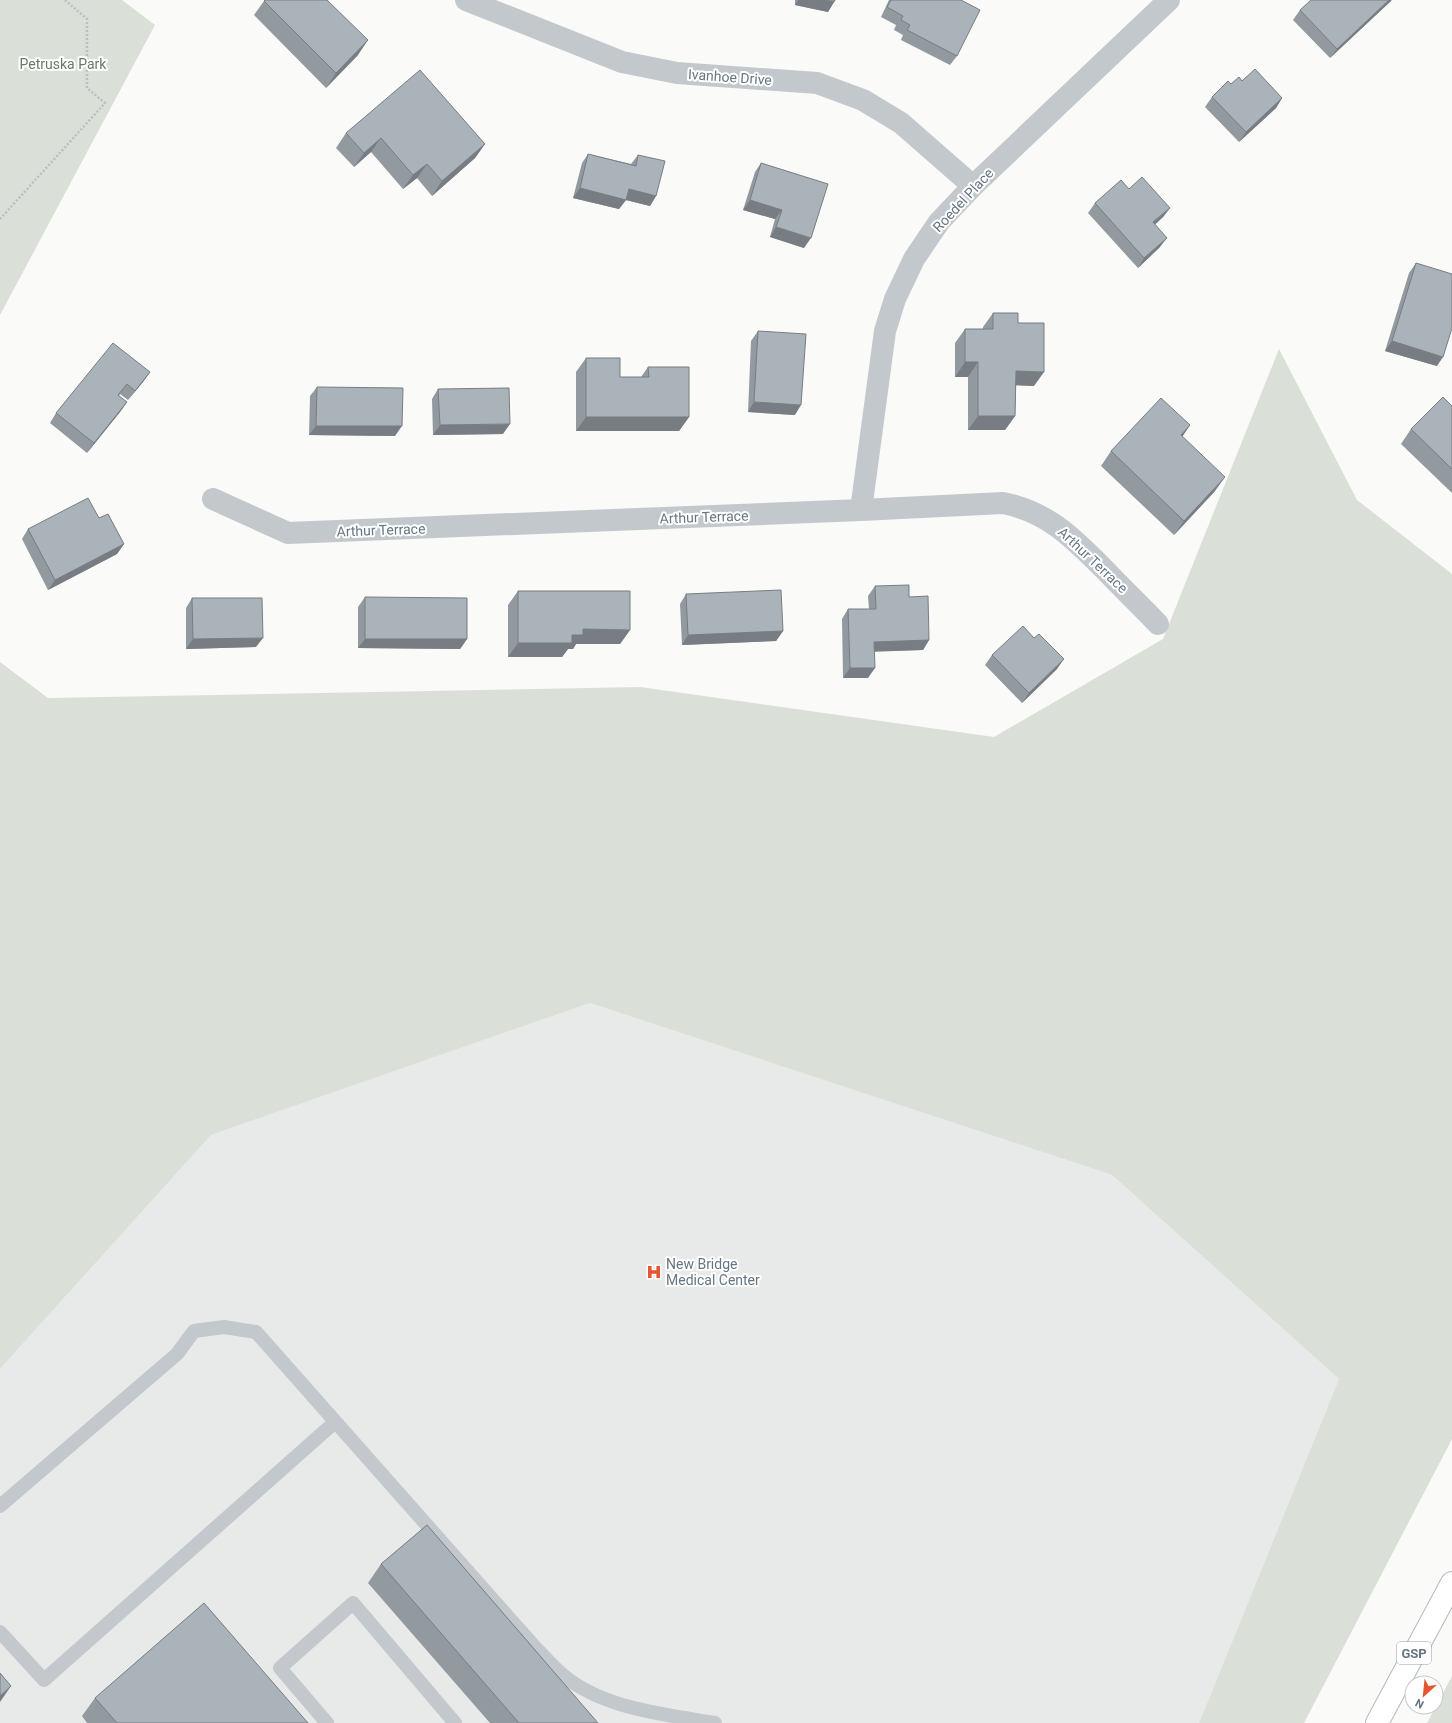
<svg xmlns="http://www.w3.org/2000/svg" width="1452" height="1723" viewBox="0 0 1452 1723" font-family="Roboto,sans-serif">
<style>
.built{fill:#e8e9e9}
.green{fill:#dadfd7}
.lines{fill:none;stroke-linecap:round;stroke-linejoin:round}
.highway-casing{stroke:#b4b9bd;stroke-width:24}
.path{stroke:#bbbfc2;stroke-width:2.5;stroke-dasharray:2 2;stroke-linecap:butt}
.lane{stroke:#c3c8cc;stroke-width:14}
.street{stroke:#c3c8cc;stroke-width:22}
.highway{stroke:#fff;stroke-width:22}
.wall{fill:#929a9f}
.shaded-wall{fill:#777d82}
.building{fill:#aab3b9;stroke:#777d82}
.labels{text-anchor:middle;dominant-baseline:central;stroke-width:4;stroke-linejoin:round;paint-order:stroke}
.shield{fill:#fff;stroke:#939fa8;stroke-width:1}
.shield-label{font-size:13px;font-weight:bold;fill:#657683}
.park-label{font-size:14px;fill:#687a64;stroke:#fff}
.street-label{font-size:14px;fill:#657683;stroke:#fff}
.poi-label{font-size:14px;fill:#657683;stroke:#fff;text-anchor:start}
</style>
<rect width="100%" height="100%" fill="#fafaf8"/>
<path class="built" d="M590 1003 1112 1175 1339 1379 1199 1723H0V1369L211 1135Z"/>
<path class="green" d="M0 0H122L155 25 0 315Z
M1279 349 1357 500 1452 574V1439L1304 1723H1199L1339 1379 1112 1175 590 1003 211 1135 0 1369V662L48 698 640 687 994 737 1163 639Z
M1452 1676V1723H1427Z"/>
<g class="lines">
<g class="highway-casing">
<path id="highway" d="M1377 1723 1452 1583"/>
</g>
<path class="path" d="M0 219 105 103 87 88V19L65 0"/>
<path class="lane" d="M0 1506 177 1354 194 1331 224 1327 256 1332 533 1645C544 1656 555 1670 568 1679 608 1709 667 1715 715 1723
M0 1632 44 1680 335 1422
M327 1723 280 1668 353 1603 455 1723"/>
<path class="street" d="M466 0 622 62 677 73 817 83 863 100 901 123 973 186
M213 499 288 533 861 510 1003 503C1049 512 1075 540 1106 571 1123 589 1141 606 1158 624
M861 510 885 331 895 299 914 259 939 222 973 186 1169 0"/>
<use href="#highway" class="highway"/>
</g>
<path class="wall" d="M795 0H835L834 2 828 12 795 5Z
M889 0H961L957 56 950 65 901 40 903 35 894 30 896 25 881 17Z
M264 1 358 55 326 88 254 15Z
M1391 1 1330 58 1293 20 1300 10Z
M1242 81 1282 98 1276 108 1239 142 1205 107 1212 97 1231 84Z
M346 133 485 144 475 158 432 196 417 178 403 189 371 152 354 167 336 148Z
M588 154 631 164 638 155 656 196 650 206 626 200 619 209 573 198 582 163Z
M761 163 804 248 770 237 775 219 743 210 755 172Z
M1129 189 1170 208 1163 217 1155 224 1160 247 1138 268 1088 213 1095 203Z
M1416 263 1437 366 1385 351 1409 273Z
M993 313 1018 323 1034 386 1016 385 1015 416 1005 430H968V377H955V343L965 329H983V327Z
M758 331 795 415 748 412 751 341Z
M586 358 620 377H641L648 367 689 417 679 431H576V372Z
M150 372 143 382 128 400 120 394 119 396 127 402 120 412 87 453 50 423 56 413Z
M317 387 395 436 309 435 310 396Z
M438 389 503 434 433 435 432 399Z
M1452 406V493L1401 444 1411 429Z
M1190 425 1182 437 1215 491 1174 535 1101 466 1111 451Z
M99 518 124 544 117 554 48 590 22 539 28 529Z
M875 586 909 597 929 640 923 650 875 651 868 678H843L842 619 848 609H869L868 596Z
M518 591 630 630 620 644H576L573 649H568L562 657H508V605Z
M686 594 783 631 776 641 682 645 680 604Z
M365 597 467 639 460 649 358 648V607Z
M192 598 256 647 186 649V608Z
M1034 638 1057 669 1022 703 985 665 992 655Z
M381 1564 598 1723H490L368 1583Z
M95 1698 307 1723H87L82 1716Z"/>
<path class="shaded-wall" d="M798 0H824L834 2 828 12 795 5Z
M1389 0H1392L1330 58 1337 49Z
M368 40 358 55 326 88 336 73Z
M1282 98 1276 108 1239 142 1246 132Z
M381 138 371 152 354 167 364 153Z
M485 144 475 158 432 196 442 181Z
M427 164 417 178 403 189 413 175Z
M580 188 629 189 656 196 650 206 626 200 619 209 573 198Z
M750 200 782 210 775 219 743 210Z
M1170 208 1163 217 1147 232 1153 222Z
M776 227 811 238 804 248 770 237Z
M1167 238 1160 247 1138 268 1144 258Z
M1392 341 1443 357 1437 366 1385 351Z
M965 362H978L968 377H955Z
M1016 371 1044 372 1034 386 1006 385Z
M150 372 143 382 128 400 135 391Z
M127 402 120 412 87 453 94 443Z
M754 402 801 405 795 415 748 412Z
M978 416H1015L1005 430H968Z
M586 417H689L679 431H576Z
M510 424 503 434 433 435 440 425Z
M1190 425 1180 440 1181 435Z
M316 426H402L395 436 309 435Z
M1225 477 1215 491 1174 535 1184 521Z
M124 544 117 554 48 590 55 580Z
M583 629 630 630 620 644H576L573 649H568L562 657H508L518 643 572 635Z
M783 631 776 641 682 645 688 635Z
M263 638 256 647 186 649 193 639Z
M365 639H467L460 649 358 648Z
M929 640 923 650 868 652 874 642Z
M1064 659 1057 669 1022 703 1029 693Z
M850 668H875L868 678H843Z
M11 1686 0 1702V1696Z"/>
<path class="building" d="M265 0H327L368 40 336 73 264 1Z
M824 0H835L834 2Z
M891 0H961L980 10 957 56 907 30 910 25 901 20 903 16 887 7Z
M1311 0H1389L1337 49 1300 10Z
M1255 69 1282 98 1246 132 1212 97 1228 81 1231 84 1239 77 1242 81Z
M420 70 485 144 442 181 427 164 413 175 381 138 364 153 346 133Z
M588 154 636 166 638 155 665 161 656 196 629 189 626 200 580 188Z
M761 163 828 184 811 238 776 227 782 210 750 200Z
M1142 177 1170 208 1153 222 1167 238 1144 258 1095 203 1121 180 1129 189Z
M1416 263 1452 274V328L1443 357 1392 341Z
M993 313H1018V323H1044V372L1016 371 1015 416H978V362H965V329H993Z
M758 331 806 334 801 405 754 402Z
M113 343 150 372 135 391 127 384 118 395 127 402 94 443 56 413Z
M586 358H620V377H649L648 367H689V417H586Z
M317 387 403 388 402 426H316Z
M509 388 510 424 440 425 438 389Z
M1443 397 1452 406V469L1411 429Z
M1161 398 1190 425 1181 435 1225 477 1184 521 1111 451Z
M88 498 99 518 108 514 124 544 55 580 28 529Z
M909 585V597L928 596 929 640 874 642 875 668H850L848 609H876L875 586Z
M781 590 783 631 688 635 686 594Z
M518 591H630V630L583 629V635H572V643H518Z
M365 597 467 598V639H365Z
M192 598H262L263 638 193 639Z
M1023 626 1034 638 1039 634 1064 659 1029 693 992 655Z
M427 1525 598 1723H519L381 1564Z
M204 1603 308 1723H117L95 1698Z
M0 1673 11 1686 0 1696Z"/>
<defs>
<g id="hospital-bare" transform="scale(1.2)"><path d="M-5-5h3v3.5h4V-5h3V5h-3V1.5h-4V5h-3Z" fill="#e4572e" stroke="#fff" stroke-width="2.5" paint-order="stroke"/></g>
</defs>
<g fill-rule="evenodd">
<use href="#hospital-bare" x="654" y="1272"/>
</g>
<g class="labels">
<rect class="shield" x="1397" y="1642" width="34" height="22" rx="3"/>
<g class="shield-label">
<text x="1414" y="1653">GSP</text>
</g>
<g class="park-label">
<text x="63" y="64">Petruska Park</text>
</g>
<g class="street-label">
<text transform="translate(730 77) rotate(4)">Ivanhoe Drive</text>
<text transform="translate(963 200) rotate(-47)">Roedel Place</text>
<text transform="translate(704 517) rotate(-2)">Arthur Terrace</text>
<text transform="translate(381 530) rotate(-2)">Arthur Terrace</text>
<text transform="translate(1093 560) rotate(43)">Arthur Terrace</text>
</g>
<g class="poi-label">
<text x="666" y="1264">New Bridge<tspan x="666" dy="16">Medical Center</tspan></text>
</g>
</g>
<g transform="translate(1424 1695) rotate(207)"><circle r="19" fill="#ffffff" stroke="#c1c8cd"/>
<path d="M0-3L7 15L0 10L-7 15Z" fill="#e4572e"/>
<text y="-6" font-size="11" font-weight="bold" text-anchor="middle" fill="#657683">N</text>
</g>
</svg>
